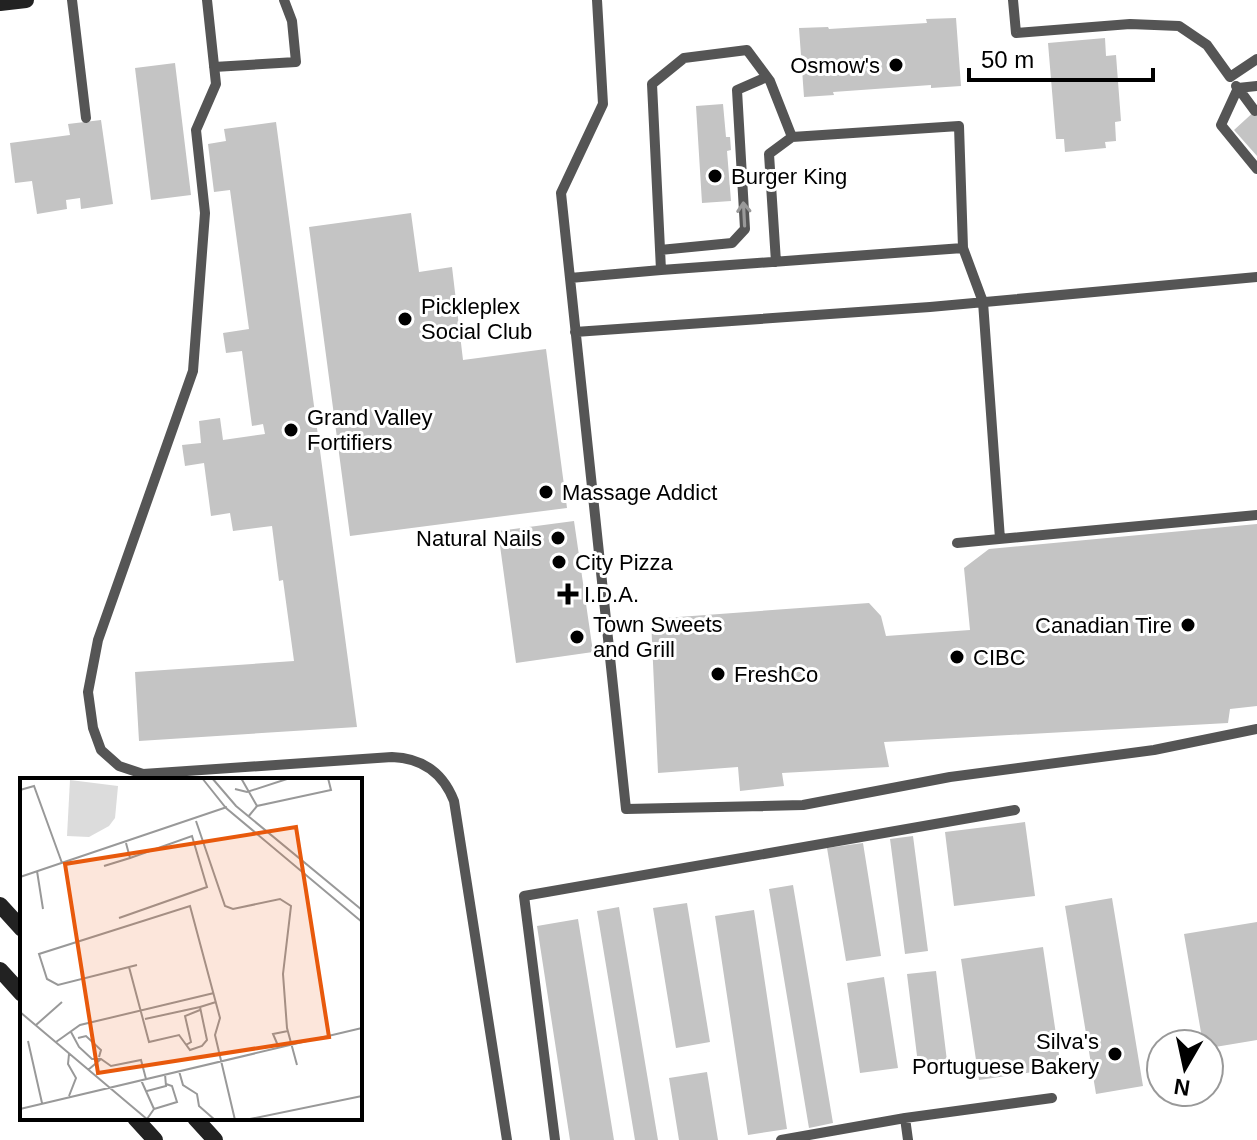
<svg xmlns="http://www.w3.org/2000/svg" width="1257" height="1140" viewBox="0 0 1257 1140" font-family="Helvetica,sans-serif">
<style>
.building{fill:#c4c4c4}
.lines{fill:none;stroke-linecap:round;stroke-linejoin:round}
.service{stroke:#555;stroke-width:10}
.secondary{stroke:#222;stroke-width:16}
.oneway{stroke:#999}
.poi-dot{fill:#000;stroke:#fff;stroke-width:3}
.labels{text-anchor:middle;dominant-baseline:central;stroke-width:6;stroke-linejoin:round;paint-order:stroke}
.poi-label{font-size:22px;fill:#000;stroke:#fff;text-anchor:start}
.inset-road{fill:none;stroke:#999;stroke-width:2}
.view{fill:#e8590c;fill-opacity:0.15;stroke:#e8590c;stroke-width:4}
.inset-edge{fill:none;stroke:#000;stroke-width:4}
</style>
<rect width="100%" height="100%" fill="#fff"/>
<path class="building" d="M956 18 961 86 931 88V85L833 92 834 95 804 97 799 28 828 27 829 29 927 23 926 19Z
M1105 38 1106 56 1116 55 1121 121 1115 122 1116 141 1105 142 1106 148 1065 152 1064 139H1056L1048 43Z
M175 63 191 195 151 200 135 68Z
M723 104 726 137H730L731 150 727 151 731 201 702 203 696 106Z
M1257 109V156L1234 130Z
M101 120 113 204 81 209 80 198 66 200 67 209 37 214 32 181 15 183 10 143 70 135 68 124Z
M276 122 357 727 139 741 135 672 294 661 283 580 279 581 272 526 233 531 230 513 211 516 204 463 185 466 182 445 201 443 199 421 220 418 223 440 265 434 263 424 252 426 242 351 226 353 223 333 249 329 230 190 214 192 208 144 226 141 224 129Z
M411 213 419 272 452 267 463 360 546 349 567 508 350 536 309 227Z
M574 521 593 652 516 663 498 531Z
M1257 524V706L1230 709 1228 723 884 742 889 767 782 773 784 786 740 791 738 767 658 773 651 619 869 603 881 616 886 636 970 630 964 568 989 549Z
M1025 822 1035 896 954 906 945 832Z
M913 836 928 951 905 954 890 839Z
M863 843 881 956 846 961 827 848Z
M793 885 833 1123 809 1128 769 889Z
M1112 898 1143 1086 1096 1094 1065 906Z
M687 903 710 1042 676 1048 653 908Z
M619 907 658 1140H635L597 911Z
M754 910 787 1129 748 1135 715 916Z
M578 919 614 1140H570L537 926Z
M1257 922V1040L1209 1048V1044H1203L1184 934Z
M1043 947 1061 1068 979 1080 961 959Z
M936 971 947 1061 918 1064 907 974Z
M884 977 898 1068 860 1073 847 983Z
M707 1072 718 1140H679L669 1078Z"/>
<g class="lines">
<path class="service" d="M72 0 86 118
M207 0 216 84 196 130 205 213 193 371 98 640 88 692 93 728 101 750 119 766 143 774 392 757C422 758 443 773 454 801L507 1140
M597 0 603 104 561 193 626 809 803 805 950 777 1154 750 1257 729
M1013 0 1016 33 1130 24 1179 26 1207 45 1230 77 1257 59
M214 67 296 62 292 21 284 0
M1236 86 1238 88 1257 86
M1255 111 1238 88 1221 125 1257 169
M660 250 732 243 745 229 737 90 767 77
M776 262 769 154 792 137
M661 270 963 248
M570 278 661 270 652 84 684 58 747 50 770 81 792 137 959 126 963 248 983 302 1000 539
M575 332 930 307 1257 277
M957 543 1257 515
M555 1140 524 896 1015 810
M781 1140 905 1118
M908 1140 905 1118 1052 1098"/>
<path class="secondary" d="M0 3 26 0
M0 905 22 929
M0 970 22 994
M135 1118 155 1140
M195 1118 215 1140"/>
</g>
<defs><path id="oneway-shaft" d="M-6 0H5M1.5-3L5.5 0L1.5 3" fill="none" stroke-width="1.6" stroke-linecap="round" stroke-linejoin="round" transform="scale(2)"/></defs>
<use class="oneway" href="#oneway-shaft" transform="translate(744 214) rotate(-93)"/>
<g class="poi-dot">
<circle cx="896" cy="65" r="8"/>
<circle cx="715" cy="176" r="8"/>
<circle cx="405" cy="319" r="8"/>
<circle cx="291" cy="430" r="8"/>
<circle cx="546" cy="492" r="8"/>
<circle cx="558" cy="538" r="8"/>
<circle cx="559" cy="562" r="8"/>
<path d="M564 582h8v8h8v8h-8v8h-8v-8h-8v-8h8z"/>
<circle cx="1188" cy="625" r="8"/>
<circle cx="577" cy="637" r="8"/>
<circle cx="957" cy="657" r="8"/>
<circle cx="718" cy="674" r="8"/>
<circle cx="1115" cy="1054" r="8"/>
</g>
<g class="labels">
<g class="poi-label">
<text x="880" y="65" text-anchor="end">Osmow's</text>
<text x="731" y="176">Burger King</text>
<text x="421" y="306">Pickleplex<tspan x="421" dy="25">Social Club</tspan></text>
<text x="307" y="417">Grand Valley<tspan x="307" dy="25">Fortifiers</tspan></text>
<text x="562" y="492">Massage Addict</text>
<text x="542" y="538" text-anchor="end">Natural Nails</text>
<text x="575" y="562">City Pizza</text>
<text x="584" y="594">I.D.A.</text>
<text x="593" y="624">Town Sweets<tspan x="593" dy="25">and Grill</tspan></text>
<text x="1172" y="625" text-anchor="end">Canadian Tire</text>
<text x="973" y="657">CIBC</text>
<text x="734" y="674">FreshCo</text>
<text x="1099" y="1041" text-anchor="end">Silva's<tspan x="1099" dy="25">Portuguese Bakery</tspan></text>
</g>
</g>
<g transform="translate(20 778)">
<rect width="342" height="342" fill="#fff"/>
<path d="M50 2 98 8 95 40 89 48 69 59 47 58Z" fill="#dcdcdc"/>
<path class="inset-road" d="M182 0 206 30 342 144M192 0 216 28 342 132M221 0 237 28M215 11 227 14 270 0M0 12 14 8 42 85M228 39 237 28 311 12 308 0M176 43 205 128 213 131 260 121 271 128 263 196 267 250 277 287M84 88 110 80 106 65M17 93 23 131M0 99 207 29M99 140 187 109 172 58 110 80M117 187 38 207 27 201 19 176 170 128 200 240 195 257 215 342M109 189 129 264 159 257 170 272 182 268 187 262 180 229 196 224M0 234 128 342M125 241 180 229M16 247 42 224M51 254 59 269 72 281H81M58 260 66 258 81 272 79 279M8 263 22 325M36 264 60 247 194 215M166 267 171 264 165 238 180 232M259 270 253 256 268 253M68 292 81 281 91 288 121 282 126 301M159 293 163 307 177 316 179 328 195 342M121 302 134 331 127 341M127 313 146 308 145 296M49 318 56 300 48 286 49 276M0 331 342 250M134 331 157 324 152 308 146 306M225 342 342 318"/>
<path class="view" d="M276 49 309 259 78 295 45 86Z"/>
<rect width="342" height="342" class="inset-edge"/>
</g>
<g transform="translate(1185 1068) rotate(189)"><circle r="38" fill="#ffffff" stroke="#999999" stroke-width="2"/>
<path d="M0-6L14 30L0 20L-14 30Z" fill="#000000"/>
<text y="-12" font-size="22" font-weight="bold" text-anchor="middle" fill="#000000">N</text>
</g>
<path d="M969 68v12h184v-12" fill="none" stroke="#000000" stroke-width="4"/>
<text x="981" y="68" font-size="24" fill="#000000" stroke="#ffffff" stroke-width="6" paint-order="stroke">50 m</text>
</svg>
